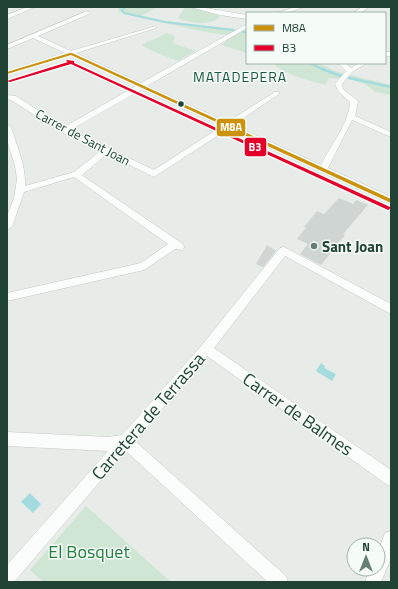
<svg xmlns="http://www.w3.org/2000/svg" width="398" height="589" viewBox="0 0 398 589" font-family="'Titillium Web',sans-serif">
<style>
.green{fill:#cfe6d4}
.water{fill:#a4dbde}
.lines{fill:none;stroke-linecap:round;stroke-linejoin:round}
.stream-far1{stroke:#a4dbde;stroke-width:2}
.stream{stroke:#a4dbde;stroke-width:2.5}
.building{fill:#cfd5d2}
.minor-casing{stroke:#c4c9c6;stroke-width:1}
.minor{fill:#fbfcfc;fill-rule:evenodd}
.bus-1-casing{stroke:#f5fbf7;stroke-width:3}
.bus-2-casing{stroke:#f5fbf7;stroke-width:3}
.bus-1{fill:#cc920b;fill-rule:evenodd}
.bus-2{fill:#e4002b;fill-rule:evenodd}
.bus-dot{fill:#214336;stroke:#f5fbf7;stroke-width:1.5}
.poi-dot{fill:#667e75;stroke:#f5fbf7;stroke-width:1.5}
.labels{text-anchor:middle;dominant-baseline:central;stroke-width:3;stroke-linejoin:round;paint-order:stroke}
.far-street-label{font-size:13px;fill:#214336;stroke:#f5fbf7}
.far-quarter-label{font-size:14px;letter-spacing:1px;fill:#1a5843;stroke:#f5fbf7}
.poi-label{font-size:15px;font-weight:bold;fill:#214336;stroke:#f5fbf7;text-anchor:start}
.near-street-label{font-size:18px;fill:#214336;stroke:#f5fbf7}
.near-park-label{font-size:18px;fill:#267f40;stroke:#f5fbf7}
.line-badge{stroke:#f5fbf7;stroke-width:1.5}
.badge-label{font-size:11px;text-anchor:middle;font-weight:bold;fill:#fff}
</style>
<rect width="100%" height="100%" fill="#e7ece9"/>
<path class="green" d="M118 7H158L141 16 171 22 247 30V53L221 45 226 42V35L205 32 128 15 119 12Z
M185 7H194L220 13 219 18C208 26 190 23 178 18Z
M167 33 175 36 173 43 195 51 178 61 150 50 142 45Z
M272 63H318L338 72 391 85V95L375 92 365 84 349 79 329 78 326 85C308 80 287 76 272 63Z
M86 506 171 582H43L30 570Z"/>
<path class="water" d="M321 363 325 366 324 368 336 374 332 381 316 371Z
M30 493 41 504 33 513 21 502Z"/>
<g class="lines">
<path class="stream-far1" d="M126 7 122 10 124 13 165 22 233 30
M241 31 247 33
M310 63 324 70"/>
<path class="stream" d="M322 69 341 76
M349 78 391 87"/>
</g>
<path class="building" d="M339 198 353 204 356 200 368 205 343 234 345 235 321 265 300 254 308 244 297 239 306 228 304 227 317 211 324 214Z
M267 245 276 251 263 267 256 264Z"/>
<g class="lines">
<g class="minor-casing">
<path id="minor" d="M27 7H35L7 19V15Z
M190 7H200L247 15V19L220 15Z
M295 7H304L286 13H277Z
M362 7H369L360 13H353Z
M87 11 90 13 89 14 38 36 71 51 156 26V28L76 53 141 83 247 24V28L147 86 227 122 275 92H279V94L233 125 321 165C330 146 349 124 350 102L338 91 335 84 346 71 338 63H345L351 68 359 63H367L352 72 342 84 343 89 358 101 355 116 391 132V137L352 120 328 168 391 197V204L228 129 154 177 107 154 82 175 83 176 183 244 184 247 183 250 175 249 144 270 7 301V293L141 263 168 244 74 177 24 192 12 227 7 230V216L14 198 17 179 15 166 7 140V125L11 127C17 147 26 165 25 186L74 172 101 151 61 132 11 100 7 99V95L16 96 64 127 136 86 70 55 7 75V71L65 53 33 38 7 49V45ZM142 89 222 126 154 170 70 130Z
M385 52H391V56H385Z
M284 247 391 304V314L285 256 214 348 391 470V486L386 484 207 356 135 441 286 576 288 582H268L126 451 14 582H7V565L108 451 7 446V432L108 437 122 435 202 345 280 248Z
M391 531V558L381 582H365L370 569H378V551L385 533Z"/>
</g>
<use href="#minor" class="minor"/>
<g class="bus-1-casing">
<path id="bus-1" d="M70 53H72L391 199V203L71 55 7 74V72Z"/>
</g>
<g class="bus-2-casing">
<path id="bus-2" d="M67 60 74 61V63L390 207 391 208 388 210 386 209 71 64 10 82 7 81 68 62 66 61Z"/>
</g>
<use href="#bus-1" class="bus-1"/>
<use href="#bus-2" class="bus-2"/>
</g>
<circle class="bus-dot" cx="181" cy="104" r="3.5"/>
<circle class="poi-dot" cx="314" cy="246" r="4"/>
<g class="labels">
<g class="far-street-label">
<text transform="translate(83 137) rotate(28)">Carrer de Sant Joan</text>
</g>
<g class="far-quarter-label">
<text x="240" y="76">MATADEPERA</text>
</g>
<g class="poi-label">
<text x="322" y="246">Sant Joan</text>
</g>
<g class="near-street-label">
<text transform="translate(298 414) rotate(35)">Carrer de Balmes</text>
<text transform="translate(148 416) rotate(-49)">Carretera de Terrassa</text>
</g>
<g class="near-park-label">
<text x="89" y="551">El Bosquet</text>
</g>
</g>
<g class="line-badge">
<rect x="216" y="118" width="30" height="19" rx="4" fill="#cc920b"/>
<rect x="244" y="137" width="23" height="20" rx="4" fill="#e4002b"/>
</g>
<g class="badge-label">
<text x="231" y="131">M8A</text>
<text x="255" y="151">B3</text>
</g>
<rect width="398" height="589" fill="none" stroke="#214336" stroke-width="16"/>
<rect x="246" y="12" width="140" height="52" fill="#f5fbf7" stroke="#a0b1aa"/>
<rect x="254" y="25" width="20" height="6" fill="#cc920b" stroke="#a0b1aa"/>
<text x="282" y="32" font-size="12" fill="#214336">M8A</text>
<rect x="254" y="45" width="20" height="6" fill="#e4002b" stroke="#a0b1aa"/>
<text x="282" y="52" font-size="12" fill="#214336">B3</text>
<g transform="translate(366 557)"><circle r="19" fill="#f5fbf7" stroke="#a0b1aa"/>
<path d="M0-3L7 15L0 10L-7 15Z" fill="#667e75"/>
<text y="-6" font-size="11" font-weight="bold" text-anchor="middle" fill="#214336">N</text>
</g>
</svg>
